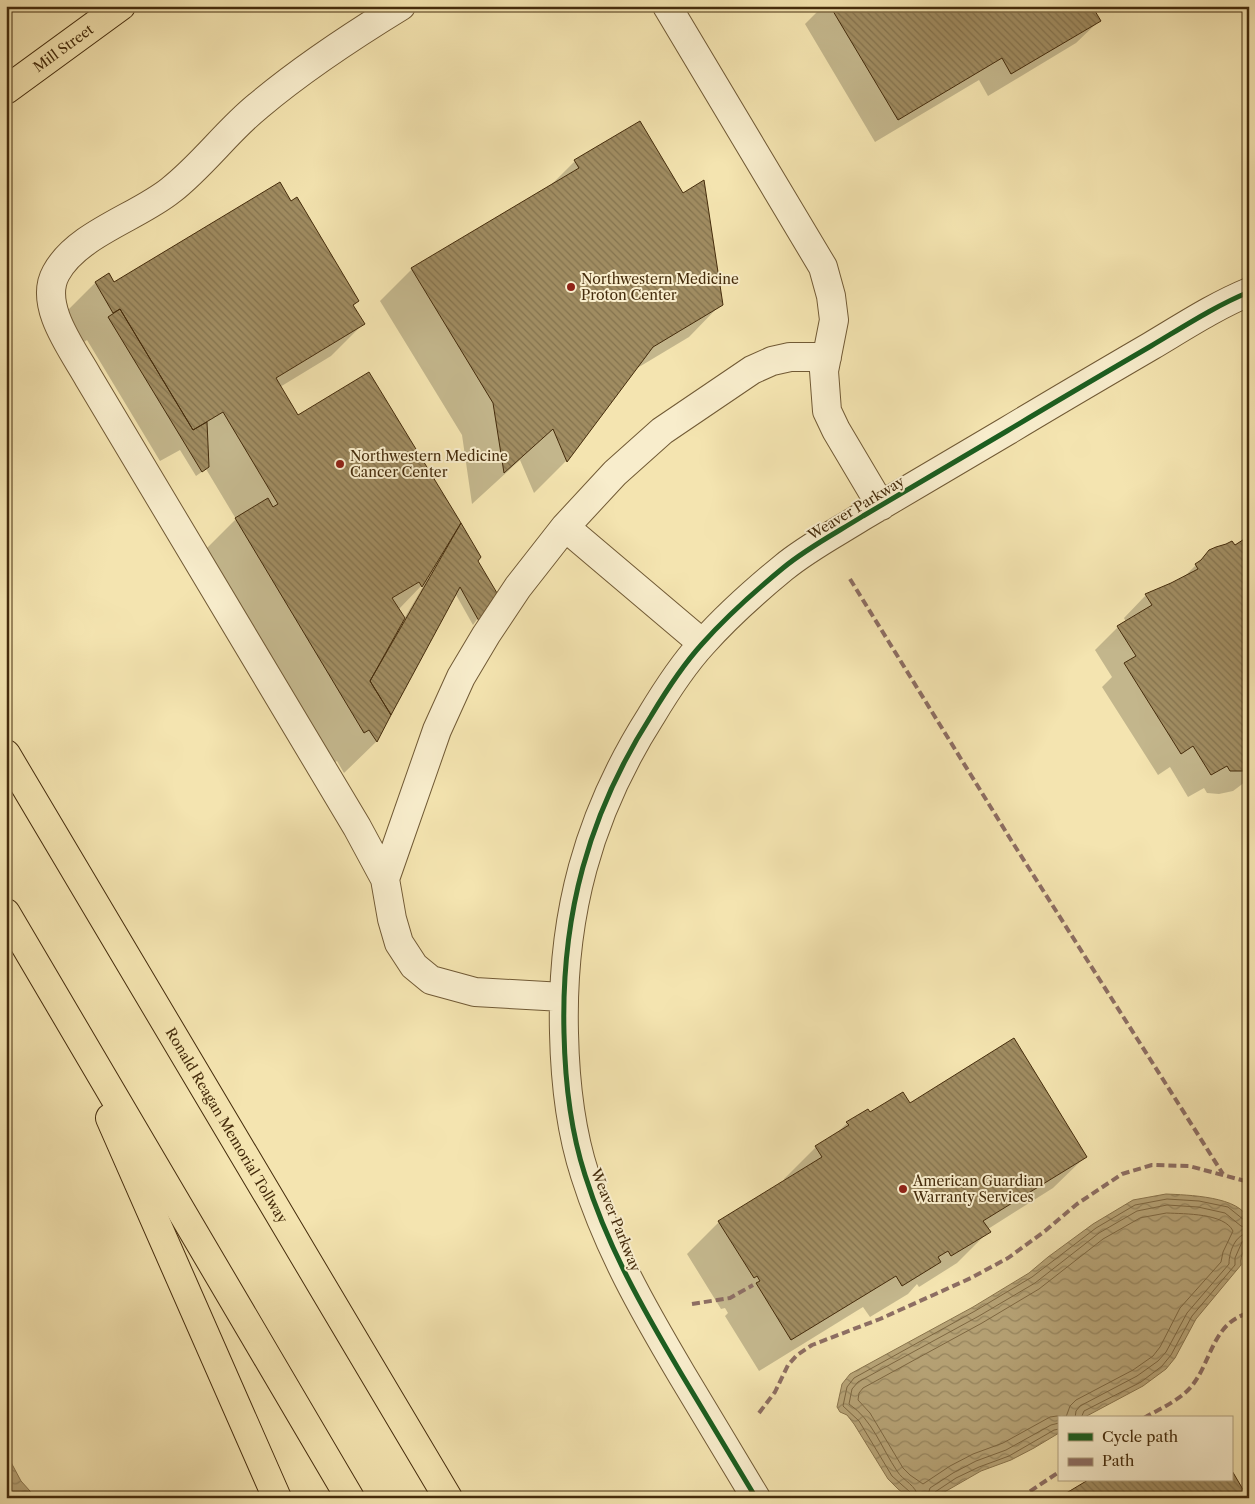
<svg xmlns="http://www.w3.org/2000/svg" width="1255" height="1504" viewBox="0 0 1255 1504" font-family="'Libre Caslon Text',serif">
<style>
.water{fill:url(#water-waves);stroke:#8a754d}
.shadow{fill:#0003;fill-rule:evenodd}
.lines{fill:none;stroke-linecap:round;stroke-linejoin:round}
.shore{stroke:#7e6842;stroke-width:1}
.building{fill:url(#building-back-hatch);stroke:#452c0c}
.minor-casing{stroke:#715a35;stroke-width:30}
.major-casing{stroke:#452c0c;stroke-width:30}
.highway-casing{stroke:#452c0c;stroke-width:30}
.minor{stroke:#f8edcc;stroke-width:28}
.major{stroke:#f4e4b0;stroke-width:28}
.highway{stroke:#f4e4b0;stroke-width:28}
.quiet{stroke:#8d6e63;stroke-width:4;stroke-dasharray:8 4;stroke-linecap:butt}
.cycleway-casing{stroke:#f8edcc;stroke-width:8}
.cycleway{stroke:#1b5e20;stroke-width:5}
.poi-dot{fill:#8f2418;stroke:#f8edcc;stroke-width:2}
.labels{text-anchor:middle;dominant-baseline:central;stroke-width:4;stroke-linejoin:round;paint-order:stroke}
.street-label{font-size:14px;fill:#452c0c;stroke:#f8edcc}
.poi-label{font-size:14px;fill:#452c0c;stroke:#f8edcc;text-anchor:start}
</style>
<defs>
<pattern id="water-waves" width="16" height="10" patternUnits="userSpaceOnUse" patternTransform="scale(1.25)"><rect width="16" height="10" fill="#b8a578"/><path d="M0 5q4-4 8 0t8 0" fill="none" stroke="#978761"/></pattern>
<pattern id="building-back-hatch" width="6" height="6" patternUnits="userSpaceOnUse" patternTransform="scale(1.25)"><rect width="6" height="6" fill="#a08c61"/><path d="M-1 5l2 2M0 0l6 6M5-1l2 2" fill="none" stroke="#84734e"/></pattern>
</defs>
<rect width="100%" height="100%" fill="#f4e4b0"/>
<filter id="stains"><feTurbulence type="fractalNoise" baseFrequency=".004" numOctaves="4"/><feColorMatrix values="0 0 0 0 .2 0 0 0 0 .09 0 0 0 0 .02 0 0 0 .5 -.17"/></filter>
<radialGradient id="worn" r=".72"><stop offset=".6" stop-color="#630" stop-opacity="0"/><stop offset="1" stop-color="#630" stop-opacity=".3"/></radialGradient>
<path class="water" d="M1166 1194C1186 1195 1242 1196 1248 1220 1250 1225 1249 1231 1249 1236 1248 1247 1239 1254 1241 1265L1196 1319 1175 1358 1166 1369 1143 1386 1083 1418H1059V1433L1034 1448 1011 1460 981 1471 934 1498 908 1497 898 1489 888 1479 854 1424 847 1415 840 1412 837 1407 842 1384 850 1374 973 1307 1029 1273 1048 1257 1093 1224 1133 1200Z
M6 1453 21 1481 30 1491 32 1498H6Z"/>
<path class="shadow" d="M823 6H1102L1093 11 1099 21 1076 43 988 96 979 80 875 142 805 24Z
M575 161 721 304 689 337 634 370 566 461 534 493 520 460 472 504 462 435 380 301 412 269 550 186Z
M291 202 358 301 353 306 363 324 331 356 280 387 298 416 369 374 479 557 477 561 496 593 473 625 455 593 376 742 344 773 337 761 332 764 204 551 236 519 206 469 196 476 180 450 160 461 87 340 81 344 63 315 95 283 109 275 114 283ZM423 584 424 585 404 619 398 610Z
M1249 536V779L1233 791 1219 794 1207 793 1204 788 1188 797 1170 767 1158 775 1102 687 1112 677 1095 650 1118 627 1126 622 1124 618 1146 595 1181 580 1210 551 1234 547Z
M909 1104 1086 1156 1053 1188 988 1229 989 1231 957 1263 919 1287 917 1284 908 1294 870 1317 863 1307 759 1371 725 1316 728 1313 725 1308 721 1309 687 1254 719 1222 785 1181 784 1179 816 1147 834 1136 847 1123 867 1110 870 1114Z"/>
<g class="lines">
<path class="shore" d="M1167 1213C1185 1214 1224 1213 1233 1231L1223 1252 1221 1262 1180 1308 1160 1347 1153 1356 1133 1370 1076 1400 1070 1406 1066 1417 1057 1416 1050 1417 1003 1443 973 1454 950 1466 923 1484 910 1475 903 1468 870 1413 858 1400 859 1393 863 1388 982 1323 1039 1289 1103 1239 1140 1218Z
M1075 1418 1076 1411 1080 1406 1137 1376 1158 1361 1166 1352 1187 1313 1229 1264C1229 1252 1235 1234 1249 1233
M1081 1418 1084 1411 1141 1382 1162 1366 1171 1355 1192 1316 1235 1265V1258L1242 1242 1249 1239
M912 1498 910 1492 892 1476 859 1421 843 1406 847 1387 854 1378 975 1311 1032 1277 1096 1228 1135 1205 1167 1199 1199 1201 1228 1207 1244 1220 1249 1221
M918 1498C917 1485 903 1481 897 1471 882 1449 872 1419 849 1404L852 1389 858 1382 979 1316 1035 1283 1099 1233 1137 1211 1167 1205 1198 1207 1225 1213 1241 1226 1249 1228
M927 1498 930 1488 953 1473 976 1461 1006 1450 1051 1425 1059 1423
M933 1498 935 1492 956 1478 979 1467 1009 1456 1054 1430 1059 1429"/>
</g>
<path class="building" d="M830 6H1092L1101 21 1011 74 1002 58 898 120Z
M640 121 683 193 704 180 723 305 653 347 567 462 553 429 504 473 493 403 411 268 579 168 574 160Z
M280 182 291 201 297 197 359 301 353 305 365 324 276 378 298 415 369 372 461 523 422 587 419 582 392 598 405 618 370 681 391 715 377 742 369 730 364 733 235 518 268 498 273 507 278 504 223 412 193 430 120 309 113 313 95 282 109 273 114 282Z
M120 309 193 430 207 422 209 467 202 472 108 317Z
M461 523 481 557 478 561 497 593 479 621 460 587 391 715 370 681Z
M1249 536V771H1230L1227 766 1211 775 1193 746 1181 754 1124 663 1136 656 1117 626 1152 605 1145 594 1171 583 1198 569 1195 564 1201 560 1209 550 1216 547 1226 544 1232 541 1235 545Z
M1014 1038 1087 1157 983 1221 991 1232 951 1256 948 1251 938 1257 941 1262 902 1286 896 1276 791 1340 756 1283 760 1281 757 1276 754 1278 718 1221 822 1157 815 1146 849 1125 846 1122 868 1109 870 1112 903 1092 910 1103Z
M1231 1469 1248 1498H1058L1088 1480H1231Z"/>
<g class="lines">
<g class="minor-casing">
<path id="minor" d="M401 6C352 36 303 68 258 106 227 131 203 165 171 190 138 217 77 234 56 273 38 305 73 350 88 377L357 827 385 879 392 919 399 943 414 966 431 980 475 992 563 997
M667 6 823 267 831 296 834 320 824 371 827 411 836 430 881 506
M702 643 565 527 615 473 662 431 752 370 772 361 790 357H827
M385 879 437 730 461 677 486 635 518 587 565 527
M756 1498C731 1457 707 1416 682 1375 643 1309 608 1248 585 1175 570 1129 565 1081 564 1033 561 916 588 815 651 716 666 691 682 666 702 644 726 617 755 591 783 568 807 548 836 533 863 516 911 488 959 459 1007 431 1055 402 1103 374 1151 346 1183 327 1215 306 1249 292"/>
</g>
<g class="major-casing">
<g id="major">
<path id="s1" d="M6 90 121 6"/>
</g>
</g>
<g class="highway-casing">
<g id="highway">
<path id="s2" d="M6 754 448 1498"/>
<path d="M6 913 350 1498"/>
<path d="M110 1118 277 1498"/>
</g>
</g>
<use href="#minor" class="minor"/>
<use href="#major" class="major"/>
<use href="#highway" class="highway"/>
<path class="quiet" d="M850 579 1011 840 1223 1174
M692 1304 730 1298 753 1285
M759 1413 775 1392 788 1365 797 1355 812 1345 880 1319 971 1278 1008 1258 1045 1231 1077 1204 1122 1174 1152 1165 1189 1166 1249 1182
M1144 1418C1161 1408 1183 1399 1194 1383 1212 1358 1214 1322 1249 1313
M1020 1498 1059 1472"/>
<g class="cycleway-casing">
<path id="cycleway" d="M756 1498C731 1457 707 1416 682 1375 643 1309 608 1248 585 1175 570 1129 565 1081 564 1033 561 916 588 815 651 716 666 691 682 666 702 644 726 617 755 591 783 568 807 548 836 533 863 516 911 488 959 459 1007 431 1055 402 1103 374 1151 346 1183 327 1215 306 1249 292"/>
</g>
<use href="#cycleway" class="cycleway"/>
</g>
<g class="poi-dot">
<circle cx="571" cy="287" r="5"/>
<circle cx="340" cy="464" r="5"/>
<circle cx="903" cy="1189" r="5"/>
</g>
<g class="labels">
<g class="street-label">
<text stroke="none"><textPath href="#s1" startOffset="71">Mill Street</textPath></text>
<text transform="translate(856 508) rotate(-31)">Weaver Parkway</text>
<text stroke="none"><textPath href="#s2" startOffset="432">Ronald Reagan Memorial Tollway</textPath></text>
<text transform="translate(616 1220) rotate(68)">Weaver Parkway</text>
</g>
<g class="poi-label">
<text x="581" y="279">Northwestern Medicine<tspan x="581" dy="16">Proton Center</tspan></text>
<text x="350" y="456">Northwestern Medicine<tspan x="350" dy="16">Cancer Center</tspan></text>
<text x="913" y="1181">American Guardian<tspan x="913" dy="16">Warranty Services</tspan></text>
</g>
</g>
<rect width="1255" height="1504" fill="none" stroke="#f4e4b0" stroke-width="25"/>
<rect x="8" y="8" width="1240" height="1489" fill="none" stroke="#452c0c" stroke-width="2.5"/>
<rect x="12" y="12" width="1230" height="1479" fill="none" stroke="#452c0c"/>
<rect x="1058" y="1416" width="175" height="65" fill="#f8edcc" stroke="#b0a07f"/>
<rect x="1068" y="1433" width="25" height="8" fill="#1b5e20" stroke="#b0a07f"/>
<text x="1102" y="1442" font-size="15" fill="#452c0c">Cycle path</text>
<rect x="1068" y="1458" width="25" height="8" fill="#8d6e63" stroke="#b0a07f"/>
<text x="1102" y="1466" font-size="15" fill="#452c0c">Path</text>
<rect width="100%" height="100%" filter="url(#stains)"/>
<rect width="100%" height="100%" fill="url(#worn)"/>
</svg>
